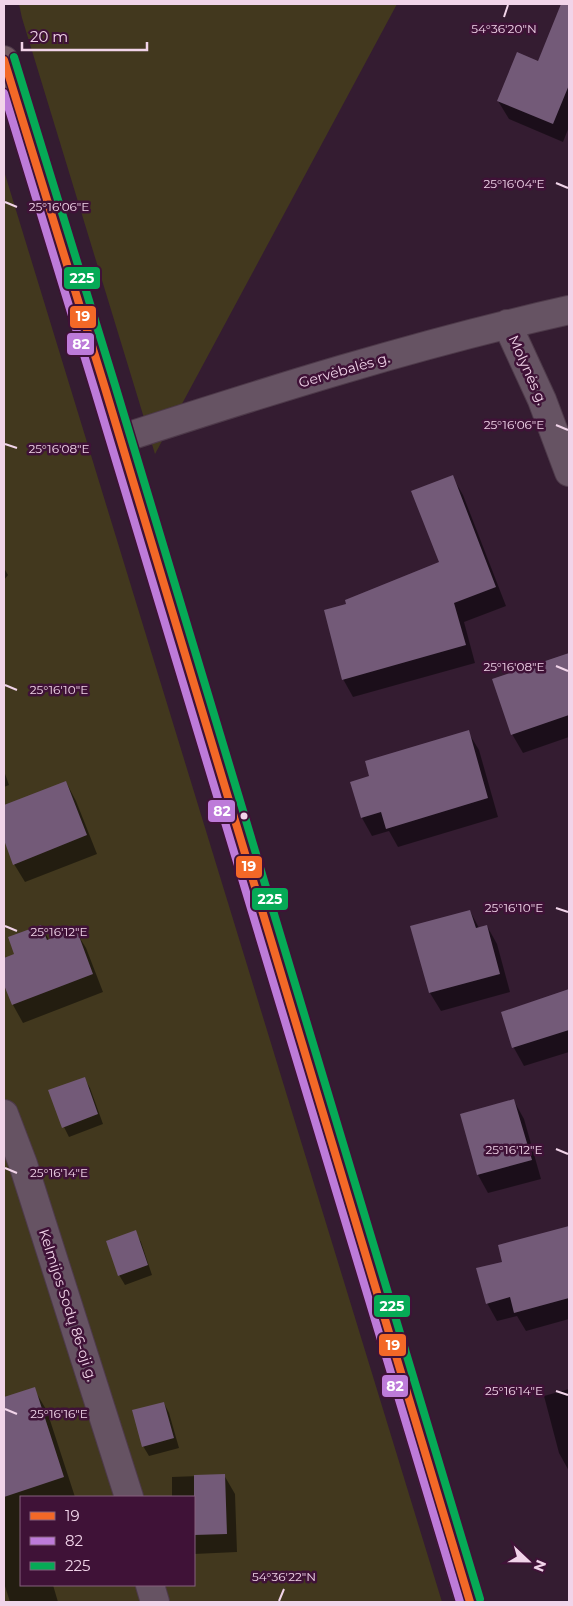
<svg xmlns="http://www.w3.org/2000/svg" width="573" height="1606" viewBox="0 0 573 1606" font-family="Montserrat,sans-serif">
<style>
.green{fill:#42381e;fill-rule:evenodd}
.shadow{fill:#0007}
.building{fill:#735a78}
.lines{fill:none;stroke-linecap:round;stroke-linejoin:round}
.minor-casing{stroke:#4e3a4a;stroke-width:30}
.major-casing{stroke:#4e3a4a;stroke-width:30}
.minor{stroke:#665363;stroke-width:28}
.major{stroke:#715861;stroke-width:28}
.bus-1-casing{stroke:#3f1237;stroke-width:11}
.bus-2-casing{stroke:#3f1237;stroke-width:11}
.bus-3-casing{stroke:#3f1237;stroke-width:11}
.bus-1{stroke:#f36827;stroke-width:8}
.bus-2{stroke:#bd7bd9;stroke-width:8}
.bus-3{stroke:#06aa56;stroke-width:8}
.ticks{fill:none;stroke:#f1d4e9;stroke-width:2}
.bus-dot{fill:#f1d4e9;stroke:#3f1237;stroke-width:2}
.labels{text-anchor:middle;dominant-baseline:central;stroke-width:5;stroke-linejoin:round;paint-order:stroke}
.street-label{font-size:14px;fill:#f1d4e9;stroke:#3f1237}
.ticks-label{font-size:12px;text-anchor:middle;fill:#f1d4e9;stroke:#3f1237;stroke-width:5;stroke-linejoin:round;paint-order:stroke}
.line-badge{stroke:#3f1237;stroke-width:2}
.badge-label{font-size:14px;text-anchor:middle;font-weight:bold;fill:#fff}
</style>
<rect width="100%" height="100%" fill="#341c31"/>
<path class="green" d="M19 4H397L155 454 22 18Z
M4 171 442 1602H4ZM21 1497H194V1585H21Z"/>
<path class="shadow" d="M547 40 569 50V127L563 142 509 119 498 101 538 62Z
M452 476 463 495 506 606 464 622 475 663 353 697 343 679 348 605 440 563Z
M4 568 8 575 4 580Z
M569 654V737L523 753 512 734 494 680Z
M468 732 479 750 498 817 398 847 389 831 372 836 362 818 371 777Z
M4 771 9 785 4 787Z
M66 782 76 801 97 854 25 882 14 864 4 837V806Z
M470 911 479 928 487 926 497 944 510 992 441 1011 430 993 412 927Z
M41 926 49 940 75 930 86 948 103 992 23 1023 13 1005 4 981V959L16 954Z
M569 991V1052L524 1066 514 1048 502 1012Z
M84 1078 90 1088 103 1124 69 1137 64 1127Z
M514 1101 524 1119 541 1179 488 1193 478 1175 462 1115Z
M569 1228V1319L526 1331 517 1316 497 1321 487 1303 503 1262 499 1246Z
M135 1232 141 1242 152 1275 125 1285 119 1275Z
M34 1389 47 1411 75 1497H21V1585H53L58 1602H10L4 1583V1399Z
M569 1389V1471L559 1453 544 1396Z
M164 1403 169 1413 179 1448 149 1456 143 1446Z
M224 1475 235 1494 237 1552 194 1554V1497H172V1477Z"/>
<path class="building" d="M561 4H569V85L553 124 497 101 517 52 538 61Z
M453 475 496 587 454 603 466 645 342 680 324 610 346 604 345 600 439 562 411 491Z
M569 653V715L511 735 492 679Z
M469 730 488 798 386 829 381 812 361 818 350 782 369 776 365 761Z
M66 781 87 835 13 865 4 840V805Z
M470 910 476 928 487 925 500 974 429 993 410 926Z
M41 925 47 940 76 928 93 974 12 1005 4 985V958L14 954 8 937Z
M569 989V1030L512 1048 501 1012Z
M85 1077 98 1114 62 1128 48 1090Z
M514 1099 532 1160 477 1175 460 1114Z
M569 1226V1298L514 1313 510 1297 486 1304 476 1268 502 1262 498 1245Z
M136 1230 148 1265 118 1276 106 1241Z
M35 1387 64 1477 4 1497V1397Z
M164 1402 174 1438 142 1447 132 1410Z
M225 1474 227 1534 194 1535V1475Z"/>
<g class="lines">
<g class="minor-casing">
<path id="minor" d="M507 324 542 400 569 472
M120 439C268 391 417 344 569 310
M4 1114 23 1164 129 1497
M150 1585 155 1602"/>
</g>
<g class="major-casing">
<path id="major" d="M4 60 105 388 470 1602"/>
</g>
<use href="#minor" class="minor"/>
<use href="#major" class="major"/>
<g class="bus-1-casing">
<path id="bus-1" d="M4 60 105 388 470 1602"/>
</g>
<g class="bus-2-casing">
<path id="bus-2" d="M4 93 95 391 460 1602"/>
</g>
<g class="bus-3-casing">
<path id="bus-3" d="M14 57 115 385 480 1599"/>
</g>
<use href="#bus-1" class="bus-1"/>
<use href="#bus-2" class="bus-2"/>
<use href="#bus-3" class="bus-3"/>
</g>
<path class="ticks" d="M504 17 508 5M556 183 568 188M5 202 17 207M556 425 568 430M5 444 17 448M556 666 568 671M5 685 17 690M556 908 568 912M5 926 17 931M556 1149 568 1154M5 1168 17 1173M556 1391 568 1395M5 1409 17 1414M279 1601 284 1589"/>
<circle class="bus-dot" cx="244" cy="816" r="4.5"/>
<g class="labels">
<g class="street-label">
<text transform="translate(344 370) rotate(-16)">Gervėbalės g.</text>
<text transform="translate(528 370) rotate(66)">Molynės g.</text>
<text transform="translate(68 1305) rotate(72)">Kelmijos Sodų 86-oji g.</text>
</g>
</g>
<g class="ticks-label">
<text x="504" y="33">54°36'20"N</text>
<text x="514" y="188">25°16'04"E</text>
<text x="59" y="211">25°16'06"E</text>
<text x="514" y="429">25°16'06"E</text>
<text x="59" y="453">25°16'08"E</text>
<text x="514" y="671">25°16'08"E</text>
<text x="59" y="694">25°16'10"E</text>
<text x="514" y="912">25°16'10"E</text>
<text x="59" y="936">25°16'12"E</text>
<text x="514" y="1154">25°16'12"E</text>
<text x="59" y="1177">25°16'14"E</text>
<text x="514" y="1395">25°16'14"E</text>
<text x="59" y="1418">25°16'16"E</text>
<text x="284" y="1581">54°36'22"N</text>
</g>
<g class="line-badge">
<rect x="63" y="266" width="38" height="24" rx="5" fill="#06aa56"/>
<rect x="69" y="305" width="28" height="24" rx="5" fill="#f36827"/>
<rect x="66" y="332" width="29" height="24" rx="5" fill="#bd7bd9"/>
<rect x="207" y="799" width="29" height="24" rx="5" fill="#bd7bd9"/>
<rect x="235" y="855" width="28" height="24" rx="5" fill="#f36827"/>
<rect x="251" y="887" width="38" height="24" rx="5" fill="#06aa56"/>
<rect x="373" y="1294" width="38" height="24" rx="5" fill="#06aa56"/>
<rect x="378" y="1333" width="29" height="24" rx="5" fill="#f36827"/>
<rect x="381" y="1374" width="28" height="24" rx="5" fill="#bd7bd9"/>
</g>
<g class="badge-label">
<text x="82" y="283">225</text>
<text x="83" y="321">19</text>
<text x="81" y="349">82</text>
<text x="222" y="816">82</text>
<text x="249" y="871">19</text>
<text x="270" y="904">225</text>
<text x="392" y="1311">225</text>
<text x="393" y="1350">19</text>
<text x="395" y="1391">82</text>
</g>
<rect width="573" height="1606" fill="none" stroke="#f1d4e9" stroke-width="10"/>
<rect x="20" y="1496" width="175" height="90" fill="#3f1237" stroke="#86607e"/>
<rect x="30" y="1512" width="25" height="8" fill="#f36827" stroke="#86607e"/>
<text x="65" y="1521" font-size="15" fill="#f1d4e9">19</text>
<rect x="30" y="1537" width="25" height="8" fill="#bd7bd9" stroke="#86607e"/>
<text x="65" y="1546" font-size="15" fill="#f1d4e9">82</text>
<rect x="30" y="1562" width="25" height="8" fill="#06aa56" stroke="#86607e"/>
<text x="65" y="1571" font-size="15" fill="#f1d4e9">225</text>
<g transform="translate(528 1561) rotate(112)" stroke="#3f1237" stroke-width="4" paint-order="stroke">
<path d="M0-4L9 19L0 12L-9 19Z" fill="#f1d4e9"/>
<text y="-8" font-size="14" font-weight="bold" text-anchor="middle" fill="#f1d4e9">N</text>
</g>
<path d="M22 42v8h125v-8" fill="none" stroke="#f1d4e9" stroke-width="2.5"/>
<text x="30" y="42" font-size="15" fill="#f1d4e9" stroke="#3f1237" stroke-width="4" paint-order="stroke">20 m</text>
</svg>
